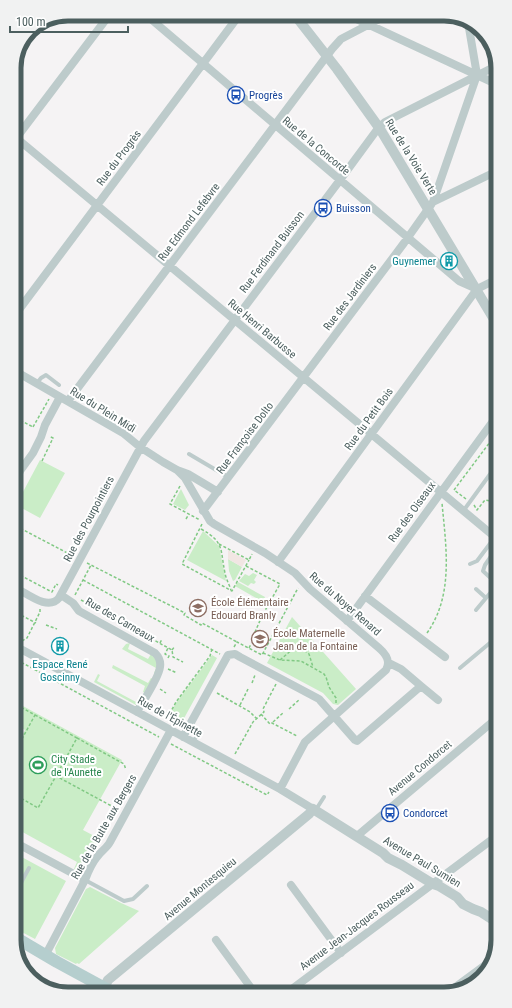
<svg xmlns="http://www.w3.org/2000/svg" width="512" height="1008" viewBox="0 0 512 1008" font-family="'Roboto Condensed',sans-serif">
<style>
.green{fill:#caedc7}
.sand{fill:#f1e6e3}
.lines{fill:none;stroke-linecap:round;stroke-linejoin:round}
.path{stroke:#81c984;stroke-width:1.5;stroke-dasharray:3 2;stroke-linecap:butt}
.service{stroke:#bdcbcb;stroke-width:4}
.minor{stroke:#bdcbcb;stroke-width:8}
.tertiary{stroke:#bdcbcb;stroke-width:10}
.primary{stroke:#b5cece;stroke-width:12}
.labels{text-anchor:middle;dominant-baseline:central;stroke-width:4;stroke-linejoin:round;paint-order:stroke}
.transit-label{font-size:11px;fill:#164399;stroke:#fff;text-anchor:start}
.street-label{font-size:11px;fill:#4c5f5f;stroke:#fff}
.culture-label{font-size:11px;fill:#0d838f;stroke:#fff;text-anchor:end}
.education-label{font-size:11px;fill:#785e54;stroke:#fff;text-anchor:start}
.leisure-label{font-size:11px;fill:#27864d;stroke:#fff;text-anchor:start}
.rim{fill:none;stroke:#4c5f5f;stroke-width:5}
</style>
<rect width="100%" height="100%" fill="#f5f3f4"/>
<path class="green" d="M40 460 65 473 40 518 16 505Z
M181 489 189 505 185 510 173 504Z
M203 531 219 546 226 581 187 560Z
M228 559 242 567 235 580 233 581 229 571Z
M253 573 257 575 254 580 256 582 254 584 251 583 248 586 239 581 245 574 249 576Z
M238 582 265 597 263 602 235 586Z
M292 617 356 689 338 705 333 704 323 693 267 663Z
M130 643 128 649 148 659 151 654 157 661 158 668 155 674 154 673 156 668 122 649 126 644Z
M212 655 217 658 182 722 169 716 176 703Z
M113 665 148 683 151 678 153 679 145 693 143 692 145 686 112 668Z
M98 674 100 675 97 681 136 702 139 696 141 698 140 701 138 700 136 705 94 682Z
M23 706 122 760 83 830 100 839 82 870 79 872 74 869 77 862 17 829V745L25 730 17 725V716Z
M18 855 66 881 35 939 18 930Z
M90 887 121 903 139 911 79 964 77 963 76 964 56 954 55 948 86 889Z"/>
<path class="sand" d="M228 550 246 560 242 567 228 559Z"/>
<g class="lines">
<path class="path" d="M16 418 33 427
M33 427 49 399
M42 461 53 438 49 436
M180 486 170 504 200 520
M466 499 454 490 496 434
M474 505 477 510 485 500 496 502
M186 519 189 514
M202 524 182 564 232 591 249 560
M16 526 73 556
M201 529C225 542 220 550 225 573 226 579 229 584 231 590
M219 544 249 560 252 554
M87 563 185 613 184 615 201 625 202 623 237 642
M246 566 280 584 262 616 255 632
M16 573 52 592 56 584 58 585
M83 580 220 654
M75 595 91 565
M81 600 172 650 173 657 183 662
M98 609 100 605
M17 613 36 623
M110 616 112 612
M46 625 57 629
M127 627 131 623
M141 633 143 629
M427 633C454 595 446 547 442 503
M22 641 27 638 40 612V609
M160 643 162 639
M234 647 237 642 262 655 298 588
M249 648 251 644
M172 650 175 646
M263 653 280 660 301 661 324 674 326 677 329 687 336 698V704
M168 658 169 656 165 654 168 648
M17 660 159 737
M280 660 294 648 300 647 309 654 313 667
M168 669 177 673
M252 683 255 675
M160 689 166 693
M217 693 250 712 257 719
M17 705 35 715 17 748
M240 705 248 689
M149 707 168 717 176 702 210 656 212 649
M289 709 300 699
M261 714 270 724 272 723 297 736
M35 715 77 738 56 776
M273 722 283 713
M77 738 124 764 126 770
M171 744 267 795 269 792
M235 754 253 722 264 712 263 709 276 684
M17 796 38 808 56 776 119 810"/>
<path class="service" d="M37 383 41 378 46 375 59 385
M189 454 228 477
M464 510 496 466
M496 549 485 565 483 571 496 583
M470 564 477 561 495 537
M476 589 486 598
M476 610 496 586
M460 668 497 637
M193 742 198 734
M315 811 324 797
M18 876 23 879 18 889
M23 879 29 868
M85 880 124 901 133 899 147 886"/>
<path class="minor" d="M145 14 459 281 477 289
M346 14 494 83
M14 136 496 538
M14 141 110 14
M433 202 495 172
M477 289 495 280
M15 315 240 14
M15 371 123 433 140 447 163 462 177 470 188 474 218 492
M68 401 332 49 341 39 389 14
M177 470 185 478 210 521 214 524 265 553 295 573 310 589 379 648C386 654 391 661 386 670L305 742 280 789
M16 482 20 471 33 453 41 437 45 425 60 397
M203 511 404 243 433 202 477 75 468 22
M278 562 477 289
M16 588C28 594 48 611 59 598L144 441 340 180 379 127 385 122 494 67
M61 595 73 603 79 611 155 653C159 657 161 661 160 667 159 678 143 701 137 712
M365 596 445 657
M347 621 496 417
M17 647 280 789 313 809
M421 686 438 700
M183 737 228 655 235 654 240 657 319 699 355 740 357 741 421 686 401 669 389 663
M357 836 497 718
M18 844 85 880
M291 885 341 953
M216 940 254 992
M45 956 85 880C88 872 92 863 97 857 101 851 107 848 110 842L171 730
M288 992 498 835"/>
<path class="tertiary" d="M294 14 337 69 380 129 495 321
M104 988 108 980 309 814 313 809 383 853 388 858 402 865 433 884 439 886 457 897 463 904 473 909 481 912 498 923
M453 990 491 962"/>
<path class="primary" d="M18 939 57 962 114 993"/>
</g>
<defs>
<g id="bus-ring" transform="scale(0.9)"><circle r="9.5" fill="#fff" stroke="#1a4fb4" stroke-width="1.5"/><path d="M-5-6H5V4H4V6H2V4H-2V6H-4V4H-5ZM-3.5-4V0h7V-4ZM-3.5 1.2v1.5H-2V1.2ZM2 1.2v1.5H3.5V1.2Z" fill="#1a4fb4"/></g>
<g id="building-ring" transform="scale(0.9)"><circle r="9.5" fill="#fff" stroke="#0f9aa8" stroke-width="1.5"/><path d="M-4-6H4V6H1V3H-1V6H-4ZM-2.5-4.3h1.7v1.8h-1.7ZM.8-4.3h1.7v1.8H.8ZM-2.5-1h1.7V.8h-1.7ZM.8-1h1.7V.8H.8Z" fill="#0f9aa8"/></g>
<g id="school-ring" transform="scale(0.9)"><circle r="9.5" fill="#fff" stroke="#8d6e63" stroke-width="1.5"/><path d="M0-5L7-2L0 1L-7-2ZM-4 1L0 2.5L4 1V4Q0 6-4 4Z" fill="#8d6e63"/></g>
<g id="stadium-ring" transform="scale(0.9)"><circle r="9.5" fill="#fff" stroke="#2e9e5b" stroke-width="1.5"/><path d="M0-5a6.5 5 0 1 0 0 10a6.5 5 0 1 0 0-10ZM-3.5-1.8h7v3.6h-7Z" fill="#2e9e5b"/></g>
</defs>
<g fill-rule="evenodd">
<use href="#bus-ring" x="236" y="95"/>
<use href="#bus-ring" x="323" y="208"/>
<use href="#building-ring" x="449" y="261"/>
<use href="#school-ring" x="198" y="608"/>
<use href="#school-ring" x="260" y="639"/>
<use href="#building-ring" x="60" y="646"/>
<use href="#stadium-ring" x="38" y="765"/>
<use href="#bus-ring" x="390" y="813"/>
</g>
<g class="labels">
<g class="transit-label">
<text x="249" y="95">Progrès</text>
<text x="336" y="208">Buisson</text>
<text x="403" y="813">Condorcet</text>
</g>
<g class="street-label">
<text transform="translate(316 146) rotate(40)">Rue de la Concorde</text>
<text transform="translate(411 157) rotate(58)">Rue de la Voie Verte</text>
<text transform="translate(119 158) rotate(-53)">Rue du Progrès</text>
<text transform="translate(189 222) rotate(-53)">Rue Edmond Lefebvre</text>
<text transform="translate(272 252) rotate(-53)">Rue Ferdinand Buisson</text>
<text transform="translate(350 297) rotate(-53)">Rue des Jardiniers</text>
<text transform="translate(262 329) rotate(40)">Rue Henri Barbusse</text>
<text transform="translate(103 410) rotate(32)">Rue du Plein Midi</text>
<text transform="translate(369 419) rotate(-54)">Rue du Petit Bois</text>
<text transform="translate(245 438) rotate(-53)">Rue Françoise Dolto</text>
<text transform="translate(412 512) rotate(-54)">Rue des Oiseaux</text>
<text transform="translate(89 519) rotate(-62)">Rue des Pourpointiers</text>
<text transform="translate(345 604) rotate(41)">Rue du Noyer Renard</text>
<text transform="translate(120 620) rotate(30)">Rue des Carneaux</text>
<text transform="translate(170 717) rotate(29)">Rue de l'Épinette</text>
<text transform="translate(420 768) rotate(-40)">Avenue Condorcet</text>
<text transform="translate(104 827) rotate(-60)">Rue de la Butte aux Bergers</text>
<text transform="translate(422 862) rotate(31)">Avenue Paul Sumien</text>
<text transform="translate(200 889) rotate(-40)">Avenue Montesquieu</text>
<text transform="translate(357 926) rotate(-37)">Avenue Jean-Jacques Rousseau</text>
</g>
<g class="culture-label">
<text x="436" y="261">Guynemer</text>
<text x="60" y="664" text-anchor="middle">Espace René<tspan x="60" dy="13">Goscinny</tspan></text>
</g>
<g class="education-label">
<text x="211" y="602">École Élémentaire<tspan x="211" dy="13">Edouard Branly</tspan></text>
<text x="273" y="633">École Maternelle<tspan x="273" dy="13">Jean de la Fontaine</tspan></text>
</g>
<g class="leisure-label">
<text x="51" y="759">City Stade<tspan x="51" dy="13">de l'Aunette</tspan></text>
</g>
</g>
<path d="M0 0H512V1008H0ZM68 21H444A47 47 0 0 1 491 68V940A47 47 0 0 1 444 987H68A47 47 0 0 1 21 940V68A47 47 0 0 1 68 21Z" fill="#f1f2f2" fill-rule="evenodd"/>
<path class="rim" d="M68 21H444A47 47 0 0 1 491 68V940A47 47 0 0 1 444 987H68A47 47 0 0 1 21 940V68A47 47 0 0 1 68 21Z"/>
<path d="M10 26v6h118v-6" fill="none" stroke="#4c5f5f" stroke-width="2"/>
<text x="16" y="26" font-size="12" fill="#4c5f5f" stroke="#ffffff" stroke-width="3" paint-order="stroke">100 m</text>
</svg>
